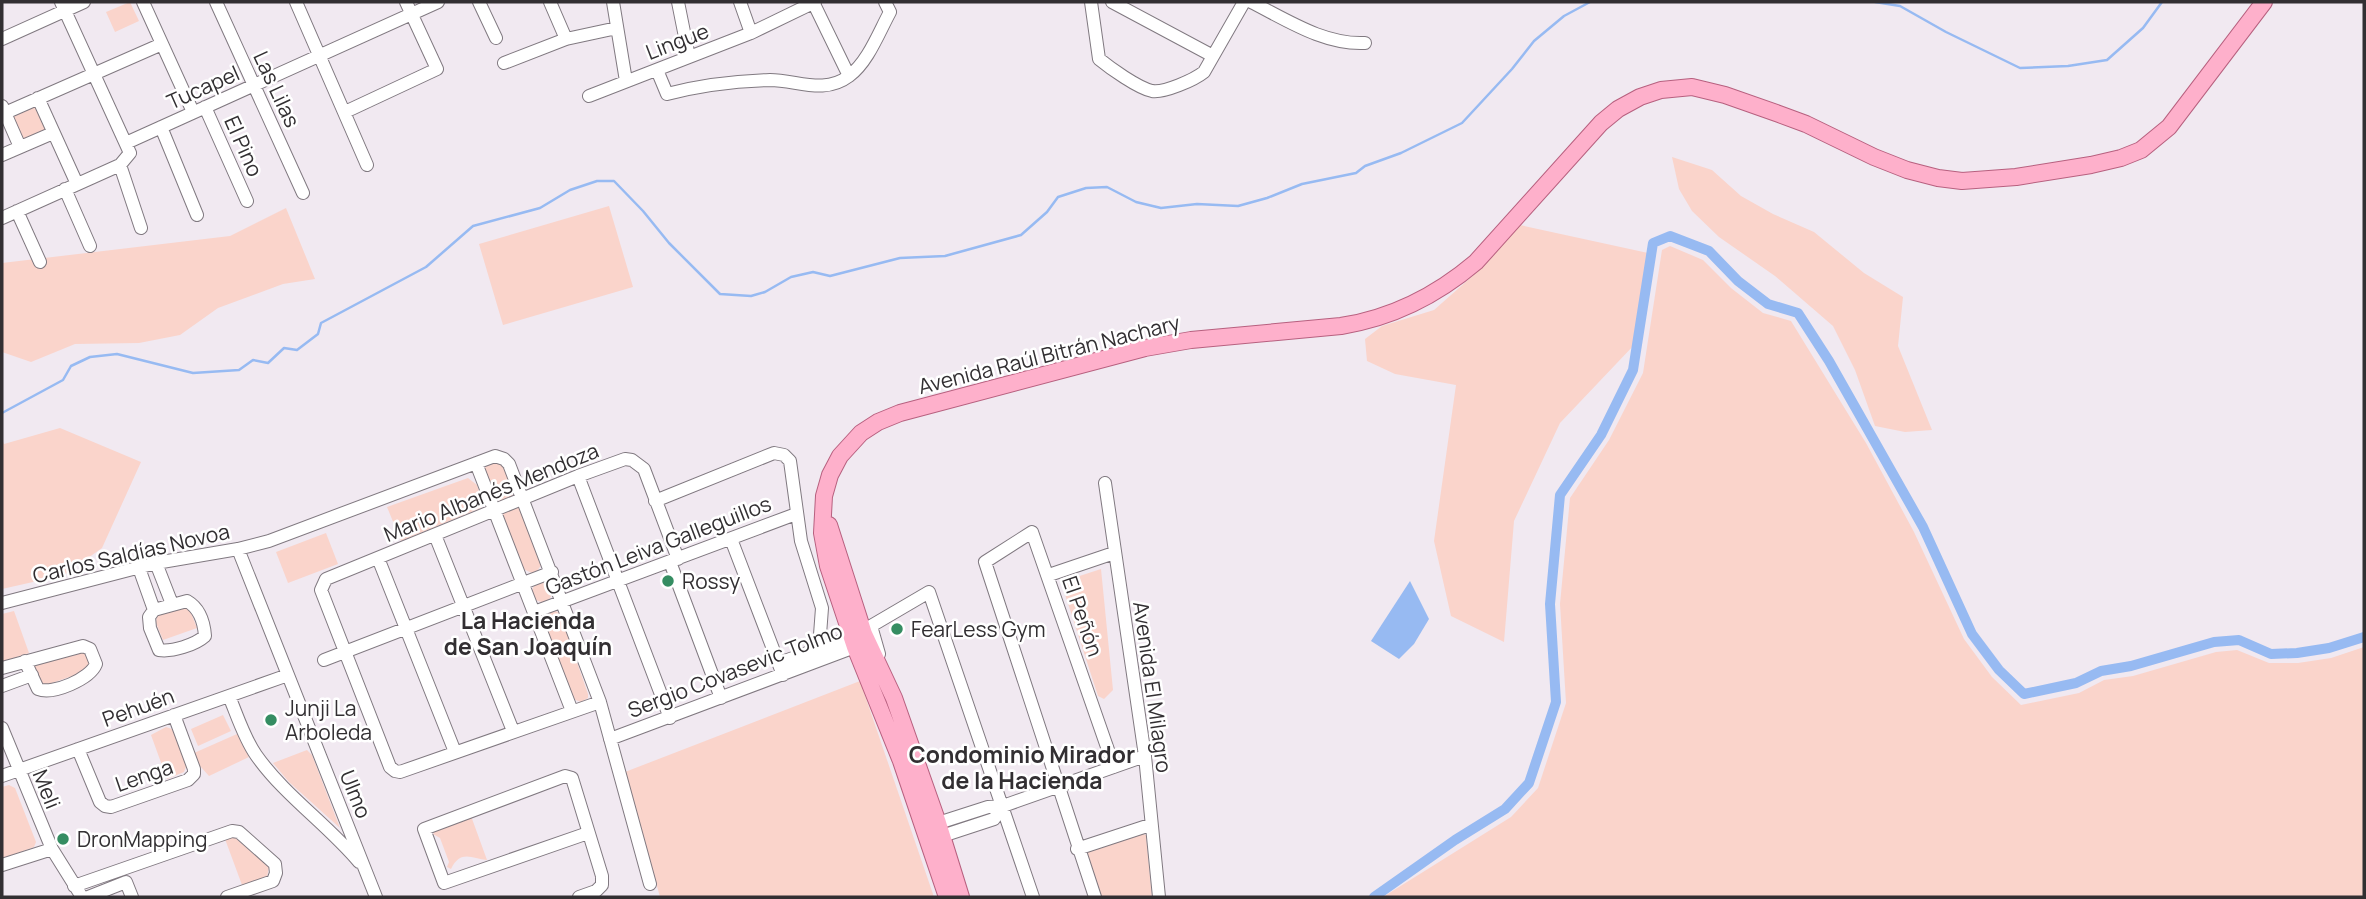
<svg xmlns="http://www.w3.org/2000/svg" width="2366" height="899" viewBox="0 0 2366 899" font-family="Manrope,sans-serif">
<style>
.green{fill:#fad4cb}
.water{fill:#97baf2}
.lines{fill:none;stroke-linecap:round;stroke-linejoin:round}
.stream{stroke:#97baf2;stroke-width:2.5}
.canal{stroke:#97baf2;stroke-width:10}
.minor-casing{stroke:#807980;stroke-width:14}
.major-casing{stroke:#b7607f;stroke-width:18}
.minor{stroke:#fff;stroke-width:12}
.major{stroke:#feb0cb;stroke-width:16}
.poi-dot{fill:#358d62;stroke:#fff;stroke-width:2.5}
.labels{text-anchor:middle;dominant-baseline:central;stroke-width:5;stroke-linejoin:round;paint-order:stroke}
.street-label{font-size:21px;fill:#322f32;stroke:#fff}
.poi-label{font-size:21px;fill:#322f32;stroke:#fff;text-anchor:start}
.neighbourhood-label{font-size:23px;font-weight:bold;fill:#322f32;stroke:#fff}
</style>
<rect width="100%" height="100%" fill="#f1e9f1"/>
<path class="green" d="M130 2 139 21 115 32 106 12Z
M35 104 47 132 23 142 11 114Z
M1672 157 1712 170 1741 196 1773 214 1814 232 1864 273 1903 297 1898 346 1932 430 1905 432 1875 426 1855 370 1833 326 1775 276 1719 237 1692 211 1679 189Z
M609 206 633 287 503 325 479 244Z
M286 208 315 279 283 284 218 308 180 335 139 343 75 344 31 362 2 352V263L230 236Z
M1520 225 1648 253 1635 344 1560 423 1514 521 1504 642 1451 616 1434 541 1456 385 1395 374 1367 361 1365 339 1382 326 1434 310 1485 265Z
M1670 246 1703 260 1731 288 1763 313 1791 321 1866 443 1914 532 1964 639 1992 677 2021 705 2079 693 2104 680 2133 676 2216 652 2237 650 2269 663H2298L2331 658 2364 647V897H1383L1511 817 1538 788 1566 703 1560 604 1570 498 1609 440 1643 373 1662 250Z
M60 428 141 462 102 548 64 575 2 589V439L4 444Z
M496 461 505 466 514 491 511 498 501 501 497 500 484 470 487 464Z
M468 478 477 485 483 504 481 508 401 541 387 507Z
M516 506 519 508 542 564 537 571 532 573 523 569 503 516V512Z
M326 533 338 564 288 583 276 552Z
M1101 569 1113 690 1104 699 1098 696 1061 582Z
M532 592a10 10 0 1 1 20 0a10 10 0 1 1-20 0Z
M186 607 189 608 197 628 163 640 156 623 157 614Z
M554 610 559 613 562 619 588 694V698L581 702 573 699 543 619 545 613Z
M14 611 29 653 2 662V614Z
M86 650 93 663 87 671 43 686 33 664Z
M860 681 934 897H660L625 772Z
M223 715 231 731 198 746 191 729Z
M166 727 172 729 187 764 184 772 167 779 151 735Z
M237 734 249 757 209 776 200 766 194 753Z
M307 750 312 755 340 828 289 782 273 763Z
M9 785 15 788 36 842 34 847 2 859V787Z
M471 816 487 860C472 859 461 849 451 869L447 867 449 862 440 838 433 834 436 829Z
M1140 833 1146 835 1152 897H1099L1085 852Z
M233 836 269 867 267 877 242 885 225 839Z"/>
<path class="water" d="M1410 581 1429 619 1414 644 1399 659 1371 641Z"/>
<g class="lines">
<path class="stream" d="M1875 2 1900 6 1946 32 2020 68 2068 66 2107 60 2143 28 2162 2
M2 413 63 380 71 366 90 357 117 354 193 373 239 370 253 360 268 363 284 348 297 350 318 334 321 323 426 267 473 226 540 208 570 190 597 181H614L643 211 669 243 720 294 751 296 765 292 791 277 813 272 830 276 900 258 945 256 1021 235 1047 212 1058 197 1086 188 1107 187 1136 202 1161 208 1197 204 1238 206 1267 198 1302 184 1356 173 1365 166 1401 153 1462 123 1512 69 1534 41 1564 16 1590 2"/>
<path class="canal" d="M1374 897 1455 840 1505 809 1529 783 1556 702 1550 604 1560 495 1601 435 1633 370 1653 243 1670 236 1709 251 1738 281 1768 304 1798 313 1829 361 1923 527 1972 634 1999 670 2024 694 2076 683 2101 671 2131 666 2214 642 2239 640 2271 654 2297 653 2329 648 2364 637"/>
<g class="minor-casing">
<path id="minor" d="M143 2 193 112
M216 2 303 193
M296 2 367 165
M479 2 496 38
M550 2 566 39
M613 2 626 81
M678 2 689 57
M740 2 751 33
M813 2 849 76
M1091 2 1099 59C1110 68 1138 88 1152 91 1164 93 1194 80 1204 72L1244 2
M1112 2 1213 56
M1251 2C1287 20 1324 45 1365 43
M2 39 84 2
M504 63 566 39 617 28
M657 70 667 94C701 85 735 81 770 80 797 80 824 95 849 76 868 62 879 32 890 12L885 2
M589 96 751 33 815 2
M38 98 77 184
M2 106 20 147
M205 107 247 201
M345 112 437 69 406 2
M5 113 162 44
M161 127 197 215
M126 143 438 2
M2 155 53 133
M120 165 141 228
M65 189 90 246
M17 211 40 262
M2 218 120 165 130 153 61 2
M476 463 572 711
M578 476 670 718
M1105 483 1145 756 1159 897
M655 501 774 453 784 455 790 461 801 541 822 608 819 648
M435 535 513 731
M731 539 783 675
M238 549 376 897
M378 558 455 752
M670 562 721 698
M156 563 172 604
M139 568 154 610
M1049 575 1114 553
M187 601C199 608 204 622 205 636 195 645 172 652 159 650L150 628 149 617 154 610Z
M2 603 156 563 238 549 269 541 495 456 504 459 509 464 600 702 650 884
M534 612 796 514
M879 654 871 626 929 592 1033 897
M324 660 552 572
M779 663 857 635
M2 668 83 646 90 649 96 664C90 679 53 695 38 689L25 661
M2 686 32 675
M229 696C237 715 244 738 256 755 285 796 327 824 359 862
M600 702 400 772 395 771 390 767 321 590 326 579 578 476 625 459 632 460 644 469 678 559
M2 728 52 849 82 897
M610 739 855 647 859 641
M78 749 100 802 105 806 111 807 188 780 194 774V769L174 715
M2 776 288 675
M932 825 988 807 1003 806 1145 756
M933 839 994 819 1003 806
M1077 849 1150 825
M2 865 52 849
M74 886 232 831 239 832 275 864 276 873 273 881 227 897
M88 897 126 882 132 897
M579 897 596 891 602 885V876L572 778 565 776 424 829 444 883 588 833
M1095 897 985 562 1032 532 1114 767"/>
</g>
<g class="major-casing">
<path id="major" d="M829 525 864 634 894 698 938 823 961 897
M947 897 901 761 855 647 828 566 822 533 824 496 830 475 840 456 861 433 878 422 900 413 1145 348 1191 340 1341 326C1392 318 1436 296 1476 262L1601 123 1618 109 1640 97 1661 90 1692 87 1725 95 1779 114 1806 124 1874 157 1907 170 1938 178 1962 181 2016 177 2091 165 2121 158 2141 150 2169 127 2264 2"/>
</g>
<use href="#minor" class="minor"/>
<use href="#major" class="major"/>
</g>
<g class="poi-dot">
<circle cx="668" cy="581" r="7"/>
<circle cx="897" cy="629" r="7"/>
<circle cx="271" cy="720" r="7"/>
<circle cx="63" cy="839" r="7"/>
</g>
<g class="labels">
<g class="street-label">
<text transform="translate(677 41) rotate(-21)">Lingue</text>
<text transform="translate(203 87) rotate(-24)">Tucapel</text>
<text transform="translate(277 89) rotate(65)">Las Lilas</text>
<text transform="translate(244 146) rotate(66)">El Pino</text>
<text transform="translate(1049 354) rotate(-14)">Avenida Raúl Bitrán Nachary</text>
<text transform="translate(491 492) rotate(-22)">Mario Albanés Mendoza</text>
<text transform="translate(658 545) rotate(-21)">Gastón Leiva Galleguillos</text>
<text transform="translate(131 553) rotate(-13)">Carlos Saldías Novoa</text>
<text transform="translate(1083 616) rotate(71)">El Peñón</text>
<text transform="translate(735 670) rotate(-21)">Sergio Covasevic Tolmo</text>
<text transform="translate(1153 687) rotate(82)">Avenida El Milagro</text>
<text transform="translate(138 707) rotate(-20)">Pehuén</text>
<text transform="translate(144 775) rotate(-19)">Lenga</text>
<text transform="translate(47 789) rotate(68)">Meli</text>
<text transform="translate(356 794) rotate(68)">Ulmo</text>
</g>
<g class="poi-label">
<text x="682" y="581">Rossy</text>
<text x="911" y="629">FearLess Gym</text>
<text x="285" y="708">Junji La<tspan x="285" dy="24">Arboleda</tspan></text>
<text x="77" y="839">DronMapping</text>
</g>
<g class="neighbourhood-label">
<text x="528" y="620">La Hacienda<tspan x="528" dy="26">de San Joaquín</tspan></text>
<text x="1022" y="754">Condominio Mirador<tspan x="1022" dy="26">de la Hacienda</tspan></text>
</g>
</g>
<rect width="2366" height="899" fill="none" stroke="#322f32" stroke-width="7"/>
</svg>
